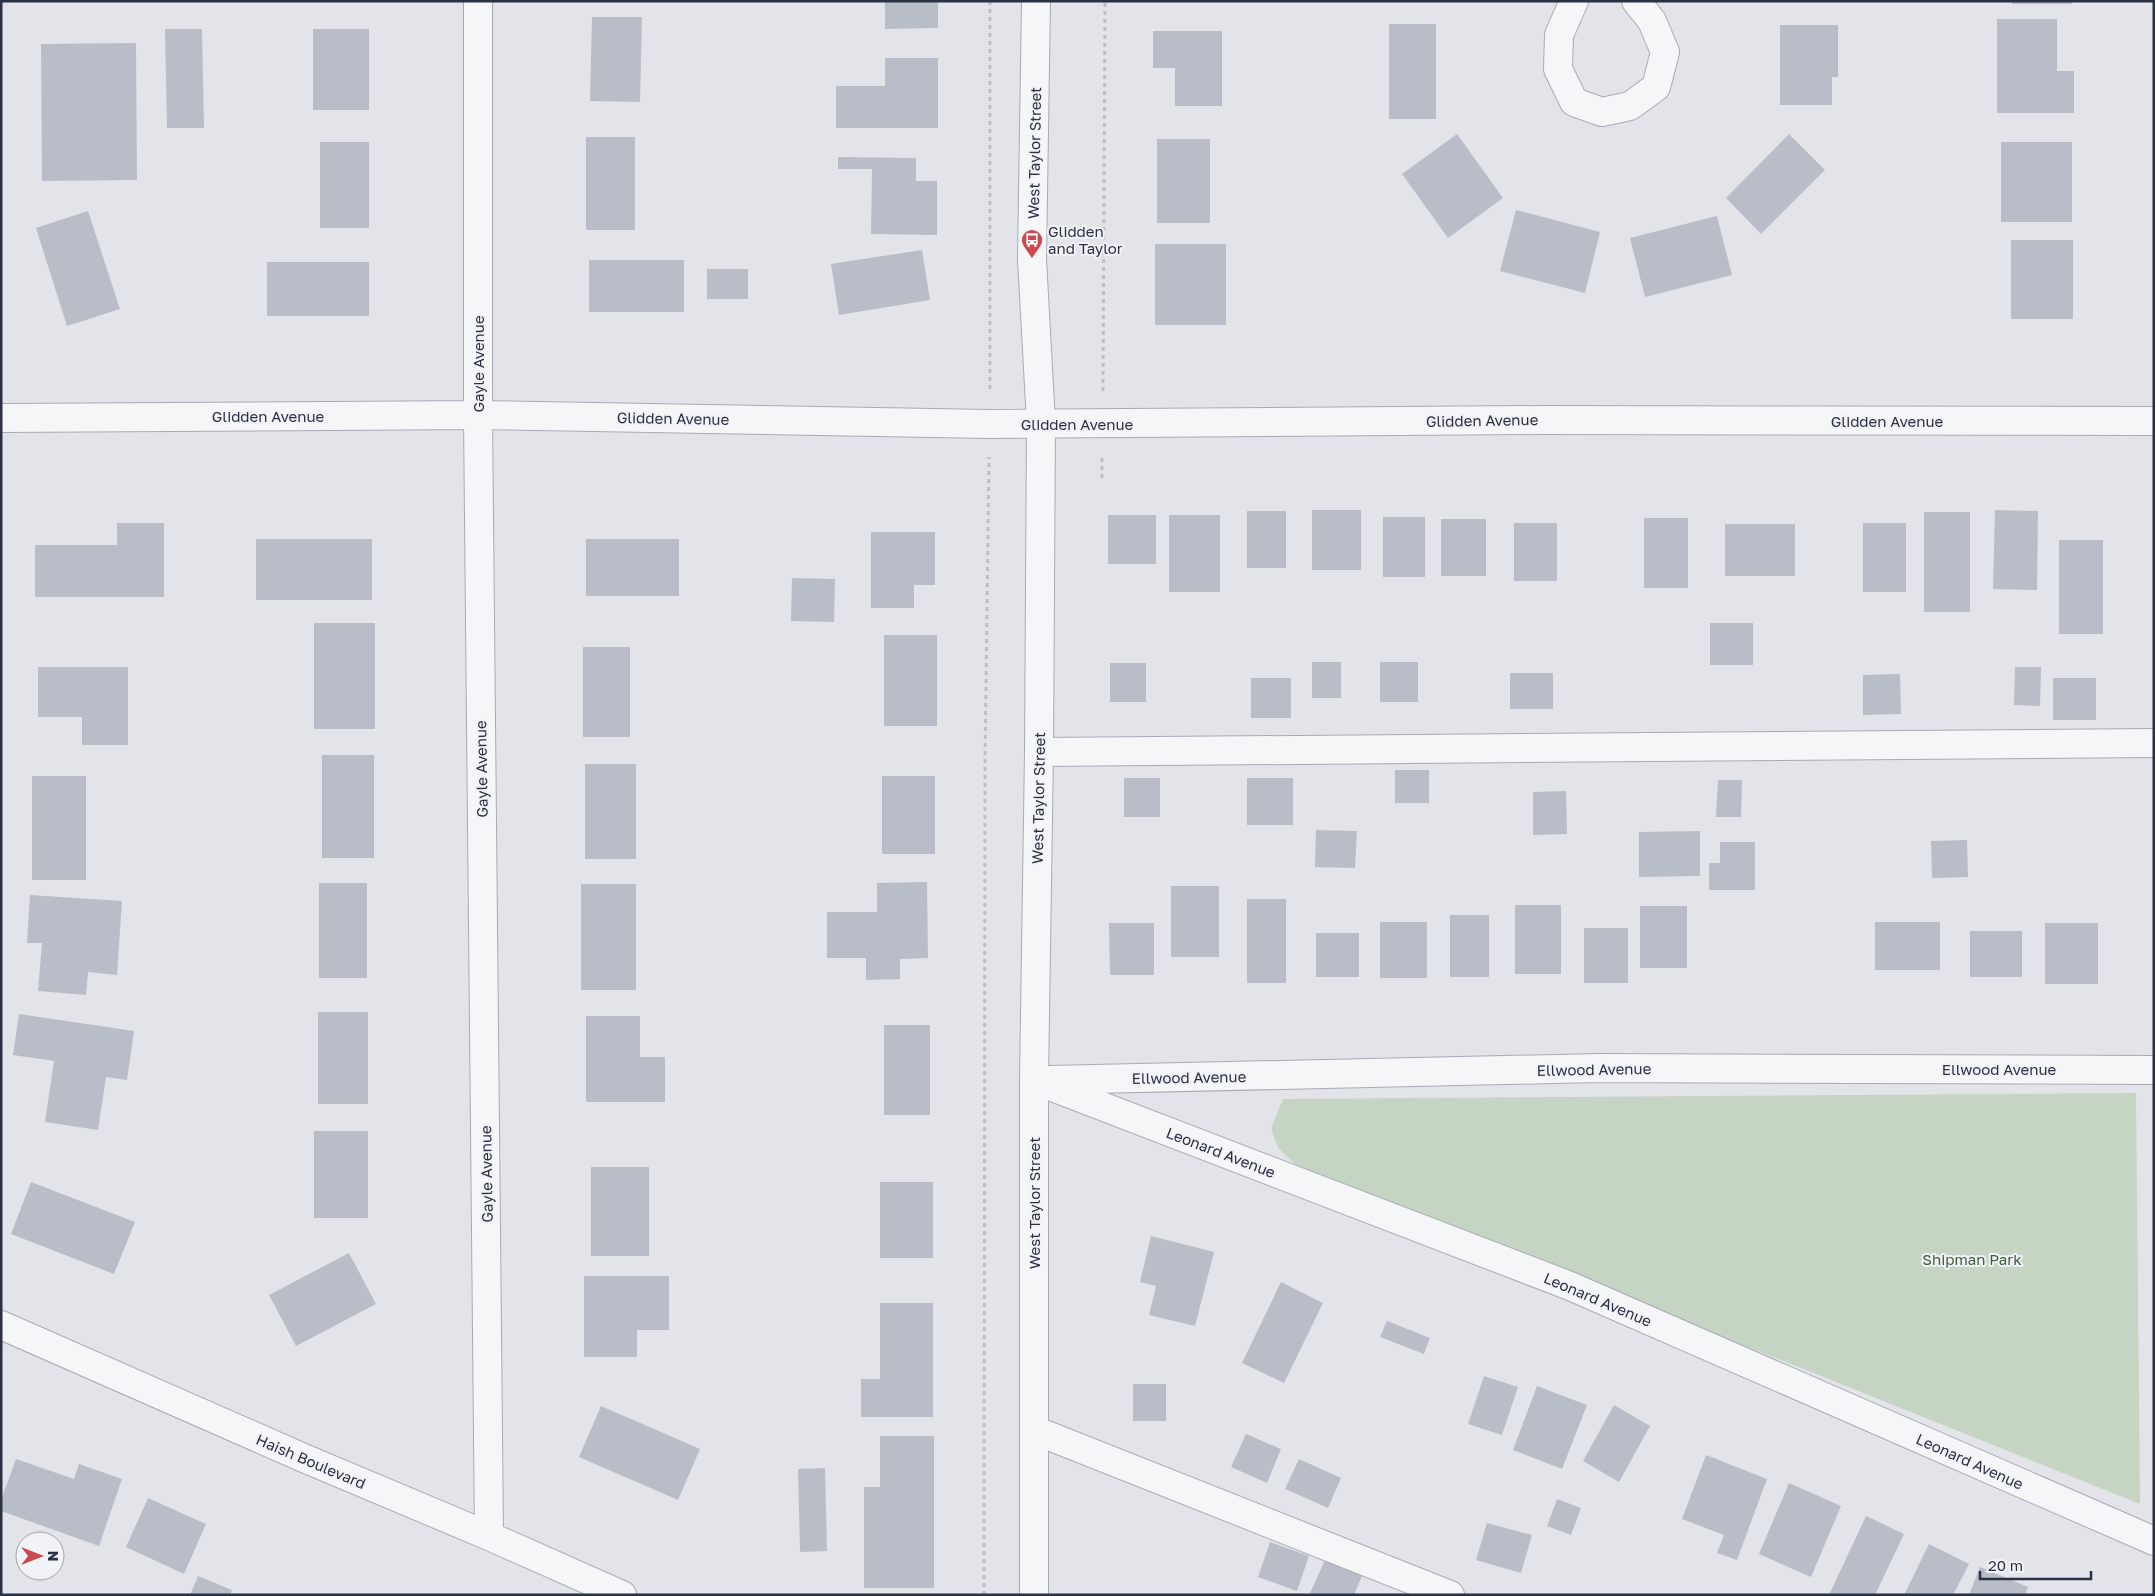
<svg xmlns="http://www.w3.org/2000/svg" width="2155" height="1596" viewBox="0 0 2155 1596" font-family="'Golos Text',sans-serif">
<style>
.green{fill:#c6d4c3}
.building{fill:#b9bdc7}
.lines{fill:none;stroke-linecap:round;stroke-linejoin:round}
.minor-casing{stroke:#a7abb4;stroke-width:30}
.path{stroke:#bcbfc5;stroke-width:3;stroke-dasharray:4 4;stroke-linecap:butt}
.minor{stroke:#f5f6f8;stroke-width:28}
.labels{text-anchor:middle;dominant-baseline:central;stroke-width:4;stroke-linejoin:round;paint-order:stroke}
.street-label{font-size:15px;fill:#2a3142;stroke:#f1f3f7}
.poi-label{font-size:15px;fill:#2a3142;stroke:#f1f3f7;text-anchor:start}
.park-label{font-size:15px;fill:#3b5d37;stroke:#f1f3f7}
</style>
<rect width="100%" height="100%" fill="#e2e4ea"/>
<path class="green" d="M2136 1093 2140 1504 1297 1166 1278 1148 1271 1128 1283 1099Z"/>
<path class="building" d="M885 1H938V28L885 29Z
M2012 1H2072V4H2012Z
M592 17H642L640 102 590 101Z
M1997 19H2057V71H2074V113H1997Z
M1389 24H1436V119H1389Z
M1780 25H1838V77H1832V105H1780Z
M165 29H202L204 128H167Z
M313 29H369V110H313Z
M1153 31H1222V106H1175V68H1153Z
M136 43 137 180 42 181 41 44Z
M885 58H938V128H836V86H885Z
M1457 134 1503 198 1448 238 1402 174Z
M1789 134 1825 170 1761 234 1726 198Z
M586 137H635V230H586Z
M1157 139H1210V223H1157Z
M320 142H369V228H320Z
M2001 142H2072V222H2001Z
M838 157 916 158V181H937V235L871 234 872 169H838Z
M1516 210 1600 232 1585 293 1500 271Z
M88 211 120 309 67 326 36 228Z
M1717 216 1732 275 1645 297 1630 238Z
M2011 240H2073V319H2011Z
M1155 244H1226V325H1155Z
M922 250 930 300 839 315 831 264Z
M589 260H684V312H589Z
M267 262H369V316H267Z
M707 269H748V299H707Z
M1312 510H1361V570H1312Z
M1995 510 2038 511 2037 590 1993 589Z
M1247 511H1286V568H1247Z
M1924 512H1970V612H1924Z
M1108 515H1156V564H1108Z
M1169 515H1220V592H1169Z
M1383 517H1425V577H1383Z
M1644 518H1688V588H1644Z
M1441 519H1486V576H1441Z
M117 523H164V597H35V545H117Z
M1514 523H1557V581H1514Z
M1863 523H1906V592H1863Z
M1725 524H1795V576H1725Z
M871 532H935V585H914V608H871Z
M256 539H372V600H256Z
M586 539H679V596H586Z
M2059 540H2103V634H2059Z
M792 578 835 579 834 622 791 621Z
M314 623H375V729H314Z
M1710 623H1753V665H1710Z
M884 635H937V726H884Z
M583 647H630V737H583Z
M1312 662H1341V698H1312Z
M1380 662H1418V702H1380Z
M1110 663H1146V702H1110Z
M38 667H128V745H82V717H38Z
M2015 667H2041L2040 706 2014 705Z
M1510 673H1553V709H1510Z
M1900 674 1901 714 1863 715V675Z
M1251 678H1291V718H1251Z
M2053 678H2096V720H2053Z
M322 755H374V858H322Z
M585 764H636V859H585Z
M1395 770H1429V803H1395Z
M32 776H86V880H32Z
M882 776H935V854H882Z
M1124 778H1160V817H1124Z
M1247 778H1293V825H1247Z
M1718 780H1742L1741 817H1716Z
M1566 791 1567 834 1533 835V792Z
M1316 830 1357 831 1355 868 1315 867Z
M1700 831V876L1639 877V832Z
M1967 840 1968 877 1932 878 1931 841Z
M1720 842H1755V890H1709V863H1720Z
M927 882 928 958 900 959V979L866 980V958H827V912H877V883Z
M319 883H367V978H319Z
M581 884H636V990H581Z
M1171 886H1219V957H1171Z
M30 895 122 901 117 975 88 972 86 995 38 991 42 943H27Z
M1247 899H1286V983H1247Z
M1515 905H1561V974H1515Z
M1640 906H1687V968H1640Z
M1450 915H1489V977H1450Z
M1380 922H1427V978H1380Z
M1875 922H1940V970H1875Z
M1109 923H1154V975H1110Z
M2045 923H2098V984H2045Z
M1584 928H1628V983H1584Z
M1970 931H2022V977H1970Z
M1316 933H1359V977H1316Z
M318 1012H368V1104H318Z
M19 1014 134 1031 127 1080 106 1077 98 1130 45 1122 54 1061 13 1055Z
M586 1016H640V1057H665V1102H586Z
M884 1025H930V1115H884Z
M314 1131H368V1218H314Z
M591 1167H649V1256H591Z
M31 1182 135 1222 114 1274 11 1234Z
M880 1182H933V1258H880Z
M1151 1236 1214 1252 1195 1326 1149 1315 1156 1286 1140 1282Z
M349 1253 376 1304 296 1346 269 1295Z
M584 1276H669V1330H637V1357H584Z
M1281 1282 1323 1303 1284 1383 1242 1363Z
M880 1303H933V1417H861V1379H880Z
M1387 1321 1430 1338 1424 1354 1380 1337Z
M1484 1376 1518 1387 1502 1435 1468 1424Z
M1133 1384H1166V1421H1133Z
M1537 1386 1587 1405 1562 1469 1513 1450Z
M1614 1405 1650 1426 1619 1482 1583 1461Z
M601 1406 700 1449 678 1500 579 1457Z
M1246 1434 1281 1449 1267 1483 1231 1467Z
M880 1436H934V1588H864V1487H880Z
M1706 1455 1767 1479 1737 1560 1717 1553 1724 1535 1682 1519Z
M16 1459 74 1479 79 1464 122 1479 99 1546 1 1511V1500Z
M1299 1459 1341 1478 1328 1508 1285 1489Z
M825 1468 827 1551 800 1552 798 1469Z
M1789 1483 1841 1506 1811 1577 1759 1554Z
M148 1498 206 1524 184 1574 126 1547Z
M1557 1499 1581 1508 1571 1535 1547 1526Z
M1866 1516 1904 1534 1875 1595H1829Z
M1487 1523 1532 1535 1521 1573 1476 1560Z
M1270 1542 1309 1556 1297 1591 1258 1577Z
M1929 1544 1969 1564 1953 1595H1904Z
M1325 1560 1362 1576 1354 1595H1315L1310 1593Z
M1980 1567 2028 1587 2025 1595H1969Z
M198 1576 232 1590 230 1595H190Z"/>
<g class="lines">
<g class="minor-casing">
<path id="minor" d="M478 1V415L489 1536
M1574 1 1559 35 1558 69 1574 102 1602 112 1630 106 1656 87 1665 52 1652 21 1636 1
M1 418 478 415 990 424 1542 420 2154 421
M1039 752 2154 743
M1034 1080 1570 1286 2154 1541
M1048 1080 1599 1068 2154 1070
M1 1325 306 1459 489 1536 622 1595
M1034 1430 1450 1595
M1034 1595V1080L1039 752 1041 423 1032 259 1036 1"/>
</g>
<path class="path" d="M990 1V391
M1103 391 1105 1
M1102 478V457
M984 1595 985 762 989 457"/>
<use href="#minor" class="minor"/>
</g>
<defs>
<g id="bus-pin" transform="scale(1.125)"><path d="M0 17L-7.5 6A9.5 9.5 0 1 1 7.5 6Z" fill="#cd4951" stroke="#f1f3f7"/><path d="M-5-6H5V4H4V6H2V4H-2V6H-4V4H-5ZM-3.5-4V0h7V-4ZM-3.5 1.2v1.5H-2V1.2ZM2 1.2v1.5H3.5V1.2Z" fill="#fff"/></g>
</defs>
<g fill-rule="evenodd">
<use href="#bus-pin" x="1032" y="240"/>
</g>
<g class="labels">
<g class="street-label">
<text transform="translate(1034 153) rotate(-89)">West Taylor Street</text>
<text transform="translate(478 364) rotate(-90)">Gayle Avenue</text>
<text x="268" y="416">Glidden Avenue</text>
<text transform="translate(673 418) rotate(1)">Glidden Avenue</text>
<text transform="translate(1482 420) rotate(-1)">Glidden Avenue</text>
<text x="1887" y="421">Glidden Avenue</text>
<text x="1077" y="424">Glidden Avenue</text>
<text transform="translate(481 769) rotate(-91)">Gayle Avenue</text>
<text transform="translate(1038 798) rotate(-89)">West Taylor Street</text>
<text transform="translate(1594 1069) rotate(-1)">Ellwood Avenue</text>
<text x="1999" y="1069">Ellwood Avenue</text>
<text transform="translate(1189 1077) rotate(-1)">Ellwood Avenue</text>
<text transform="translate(1221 1152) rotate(21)">Leonard Avenue</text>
<text transform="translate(486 1174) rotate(-91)">Gayle Avenue</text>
<text transform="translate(1034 1203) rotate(-90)">West Taylor Street</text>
<text transform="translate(1598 1299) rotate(23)">Leonard Avenue</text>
<text transform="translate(311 1461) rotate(23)">Haish Boulevard</text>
<text transform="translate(1970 1461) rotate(24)">Leonard Avenue</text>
</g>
<g class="poi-label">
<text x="1048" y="231">Glidden<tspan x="1048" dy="17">and Taylor</tspan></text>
</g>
<g class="park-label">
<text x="1972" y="1259">Shipman Park</text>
</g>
</g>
<rect width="2155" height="1596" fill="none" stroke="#2a3142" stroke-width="5"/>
<g transform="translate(40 1556) rotate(90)"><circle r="24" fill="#f1f3f7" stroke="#a1a5af"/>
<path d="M0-4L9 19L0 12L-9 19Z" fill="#cd4951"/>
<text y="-8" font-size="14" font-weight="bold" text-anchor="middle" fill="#2a3142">N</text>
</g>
<path d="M1980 1571v8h111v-8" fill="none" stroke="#2a3142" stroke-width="2.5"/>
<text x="1988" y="1571" font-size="15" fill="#2a3142" stroke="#f1f3f7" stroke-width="4" paint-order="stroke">20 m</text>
</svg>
